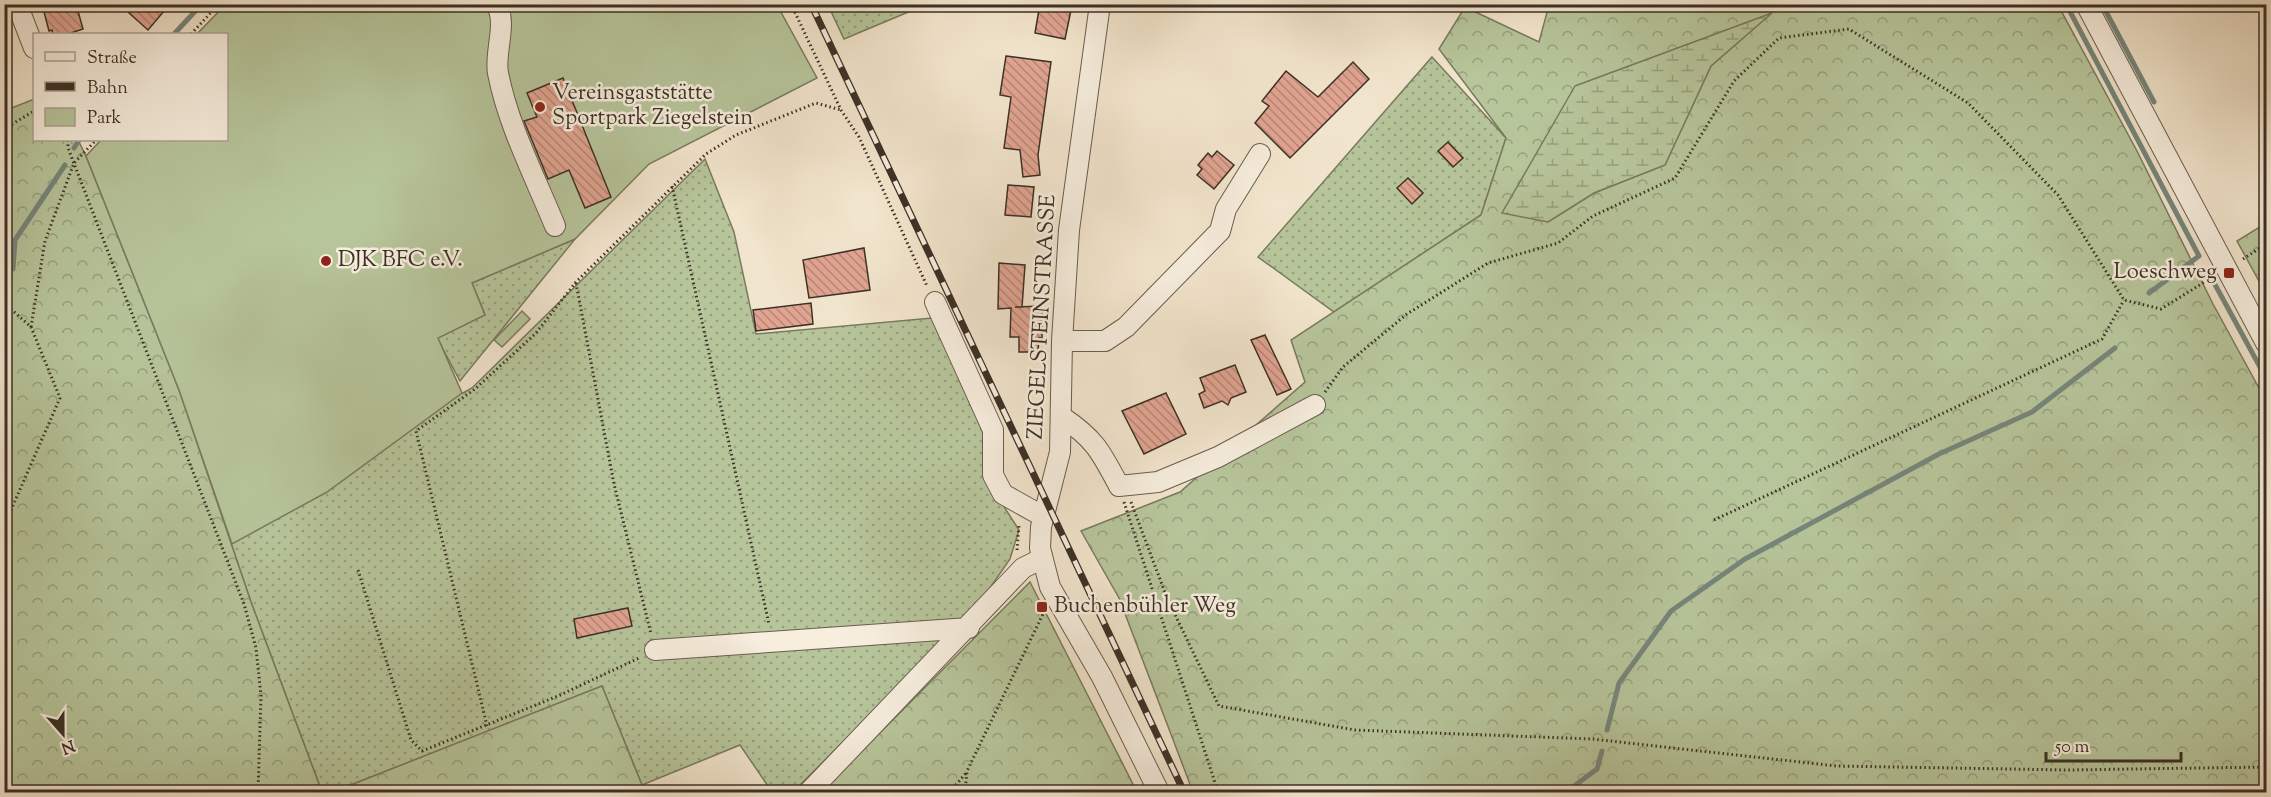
<svg xmlns="http://www.w3.org/2000/svg" width="2271" height="797" viewBox="0 0 2271 797" font-family="'Sorts Mill Goudy',serif">
<style>
.green{fill:url(#green-dots);stroke:#797a60;stroke-width:1.5}
.forest{fill:url(#forest-crowns);stroke:#797a60;stroke-width:1.5;fill-rule:evenodd}
.wetland{fill:url(#wetland-marsh);stroke:#797a60;stroke-width:1.5}
.pitch{fill:#b7c59b;stroke:#797a60;stroke-width:1.5}
.lines{fill:none;stroke-linecap:round;stroke-linejoin:round}
.stream{stroke:#75867c;stroke-width:5}
.building{fill:url(#building-back-hatch);stroke:#3b3026;stroke-width:1.5}
.minor-casing{stroke:#695d50;stroke-width:22}
.path{stroke:#3b3026;stroke-width:3;stroke-dasharray:1.5 3;stroke-linecap:butt}
.minor{stroke:#f7eede;stroke-width:20}
.rail-casing{stroke:#3b3026;stroke-width:7}
.rail{stroke:#f7eede;stroke-width:4.5;stroke-dasharray:14;stroke-linecap:butt}
.poi-dot{fill:#8f2418;stroke:#f7eede;stroke-width:2}
.labels{text-anchor:middle;dominant-baseline:central;stroke-width:5;stroke-linejoin:round;paint-order:stroke}
.poi-label{font-size:22px;fill:#3b3026;stroke:#f7eede;text-anchor:start}
.street-label{font-size:22px;fill:#3b3026;stroke:#f7eede}
</style>
<defs>
<pattern id="green-dots" width="8" height="8" patternUnits="userSpaceOnUse" patternTransform="scale(1.5)"><rect width="8" height="8" fill="#b7c59b"/><path d="M2 2h.1M6 6h.1" fill="none" stroke="#96a07e" stroke-width="1.8" stroke-linecap="round"/></pattern>
<pattern id="forest-crowns" width="20" height="18" patternUnits="userSpaceOnUse" patternTransform="scale(1.5)"><rect width="20" height="18" fill="#b7c59b"/><path d="M2 6a3 3 0 1 1 6 0M12 15a3 3 0 1 1 6 0" fill="none" stroke="#96a07e"/></pattern>
<pattern id="wetland-marsh" width="20" height="14" patternUnits="userSpaceOnUse" patternTransform="scale(1.5)"><rect width="20" height="14" fill="#b7c59b"/><path d="M1 5h8M5 5V1M11 12h8M15 12V8" fill="none" stroke="#96a07e"/></pattern>
<pattern id="building-back-hatch" width="6" height="6" patternUnits="userSpaceOnUse" patternTransform="scale(1.5)"><rect width="6" height="6" fill="#e1a491"/><path d="M-1 5l2 2M0 0l6 6M5-1l2 2" fill="none" stroke="#b88676"/></pattern>
</defs>
<rect width="100%" height="100%" fill="#f2e5cd"/>
<filter id="stains"><feTurbulence type="fractalNoise" baseFrequency=".00333" numOctaves="4"/><feColorMatrix values="0 0 0 0 .2 0 0 0 0 .09 0 0 0 0 .02 0 0 0 .5 -.17"/></filter>
<radialGradient id="worn" r=".72"><stop offset=".6" stop-color="#630" stop-opacity="0"/><stop offset="1" stop-color="#630" stop-opacity=".3"/></radialGradient>
<path class="green" d="M828 5H925L844 39Z
M1432 57 1506 138 1481 215 1334 312 1258 257Z
M705 159 734 232 756 334 932 318 990 448V485L1019 530 1010 559 974 611 793 792H772L740 745 642 785 602 686 333 792H322L251 602 179 390 463 393 472 388Z
M575 239 460 381 437 338 485 315 472 283Z"/>
<path class="forest" d="M1549 5H2058L2137 151 2213 304 2266 401V792H1193L1119 598 1081 531 1180 492 1305 382 1291 340 1481 215 1506 138 1439 49 1465 7 1539 42ZM1770 14 1711 66 1665 165 1594 193 1548 222 1575 86Z
M34 99V140H78L86 156 179 390 251 602 322 792H5L4 111Z
M2266 223V294L2237 241Z
M1030 582 1137 792H821Z
M602 686 642 785 625 792H333Z"/>
<path class="wetland" d="M1772 13 1711 66 1665 165 1594 193 1548 222 1502 213 1575 86Z"/>
<path class="pitch" d="M225 5H777L817 78 649 164 575 239 472 283 485 315 438 338 462 393 327 492 232 544 179 390 86 156 101 140H226V34H197Z
M522 311 530 319 502 347 494 340Z"/>
<g class="lines">
<path class="stream" d="M2066 4 2199 256 2149 293
M2102 4 2154 102
M174 34 202 4
M74 148 79 140
M13 269 15 240 65 165
M2212 279 2266 378
M1607 730 1619 683 1671 611 1745 559 1939 454 2032 412 2115 348
M1566 792 1597 769 1602 751"/>
</g>
<path class="building" d="M42 4H76L83 29 68 34H53L52 30 49 31Z
M137 4H170L148 30 129 13Z
M1040 4 1071 10 1065 39 1035 33Z
M1006 56 1051 62 1038 155 1040 175 1023 177 1020 150 1004 148 1011 97 1000 95Z
M1353 62 1369 79 1290 158 1255 123 1269 106 1262 101 1286 71 1318 97Z
M563 78 611 197 585 208 569 170 548 179 524 121 537 117 527 93Z
M1448 142 1463 158 1453 167 1438 151Z
M1217 151 1234 165 1214 189 1197 175 1202 169 1198 165 1208 153 1212 157Z
M1408 178 1423 193 1412 204 1397 188Z
M1008 185 1034 187 1031 217 1005 215Z
M864 248 870 290 809 298 803 260Z
M999 263 1025 265 1022 307H1015L1042 306V338H1039L1038 352H1019V337H1010L1011 308 998 309Z
M811 303 813 324 756 331 753 310Z
M1265 335 1291 389 1277 395 1251 340Z
M1235 365 1246 392 1231 398 1228 405 1222 401 1204 408 1199 394 1205 391 1200 378Z
M1166 393 1186 434 1144 454 1122 411Z
M628 608 632 626 577 638 574 619Z"/>
<g class="lines">
<g class="minor-casing">
<path id="minor" d="M17 4 34 48
M496 4C508 22 494 53 498 73 508 125 535 177 555 226
M1100 4 1069 230 1062 341 1060 452 1041 527 1040 548 1050 587 1102 677 1159 792
M2086 4 2266 343
M935 302 993 430V475L1003 494 1044 517
M1062 341H1105L1126 327 1220 231 1226 209 1260 154
M1062 417C1095 439 1101 452 1119 486L1158 482 1218 457 1315 405
M655 650 969 628
M809 792 1023 568 1041 559"/>
</g>
<path class="path" d="M791 4 841 110 859 137 927 286
M191 34 219 4
M4 129 34 111
M68 140V148L244 604 256 648 261 696 258 792
M672 186 769 624
M2243 259 2266 244
M576 283 614 484 651 634
M2265 288H2266
M4 303 31 327 60 398 4 526
M31 327 45 241 74 163 96 140
M1325 392 1343 367 1407 314 1488 263 1558 243 1593 216 1675 178 1734 81 1779 38 1849 29 1968 103 2058 195 2124 300 2161 309 2211 278
M1124 502 1218 792
M1131 502 1167 598 1219 706 1355 730 1592 739 1836 766 2068 770 2266 767
M1714 520 2102 339 2124 300
M1017 550 1019 524
M358 570 411 740 422 751 558 696 639 658
M487 726 416 431 475 389 536 333 576 282 706 154 736 135 816 103 841 110
M950 792 966 773
M965 792 967 771 1043 614"/>
<use href="#minor" class="minor"/>
<g class="rail-casing">
<path id="rail" d="M811 4 1184 792"/>
</g>
<use href="#rail" class="rail"/>
</g>
<g class="poi-dot">
<circle cx="540" cy="107" r="6"/>
<circle cx="326" cy="261" r="6"/>
<rect x="2223" y="267" width="12" height="12" rx="3"/>
<rect x="1036" y="601" width="12" height="12" rx="3"/>
</g>
<g class="labels">
<g class="poi-label">
<text x="552" y="94">Vereinsgaststätte<tspan x="552" dy="25">Sportpark Ziegelstein</tspan></text>
<text x="338" y="261">DJK BFC e.V.</text>
<text x="2217" y="273" text-anchor="end">Loeschweg</text>
<text x="1054" y="607">Buchenbühler Weg</text>
</g>
<g class="street-label">
<text transform="translate(1043 317) rotate(-87)">ZIEGELSTEINSTRASSE</text>
</g>
</g>
<rect width="2271" height="797" fill="none" stroke="#f2e5cd" stroke-width="24"/>
<rect x="6" y="6" width="2259" height="785" fill="none" stroke="#3b3026" stroke-width="3"/>
<rect x="12" y="12" width="2247" height="773" fill="none" stroke="#3b3026" stroke-width="1.5"/>
<rect x="33" y="33" width="195" height="108" fill="#f7eede" stroke="#aca294" stroke-width="1.5"/>
<rect x="45" y="52" width="30" height="9" fill="#f7eede" stroke="#aca294" stroke-width="1.5"/>
<text x="87" y="63" font-size="18" fill="#3b3026">Straße</text>
<rect x="45" y="82" width="30" height="9" fill="#3b3026" stroke="#aca294" stroke-width="1.5"/>
<text x="87" y="93" font-size="18" fill="#3b3026">Bahn</text>
<rect x="45" y="108" width="30" height="18" fill="#b7c59b" stroke="#aca294" stroke-width="1.5"/>
<text x="87" y="123" font-size="18" fill="#3b3026">Park</text>
<g transform="translate(63 734) rotate(159)" stroke="#f7eede" stroke-width="4.5" paint-order="stroke">
<path d="M0-4.5L10 22L0 15L-10 22Z" fill="#3b3026"/>
<text y="-9" font-size="16" font-weight="bold" text-anchor="middle" fill="#3b3026">N</text>
</g>
<path d="M2046 752v9h135v-9" fill="none" stroke="#3b3026" stroke-width="3"/>
<text x="2055" y="752" font-size="18" fill="#3b3026" stroke="#f7eede" stroke-width="4.5" paint-order="stroke">50 m</text>
<rect width="100%" height="100%" filter="url(#stains)"/>
<rect width="100%" height="100%" fill="url(#worn)"/>
</svg>
